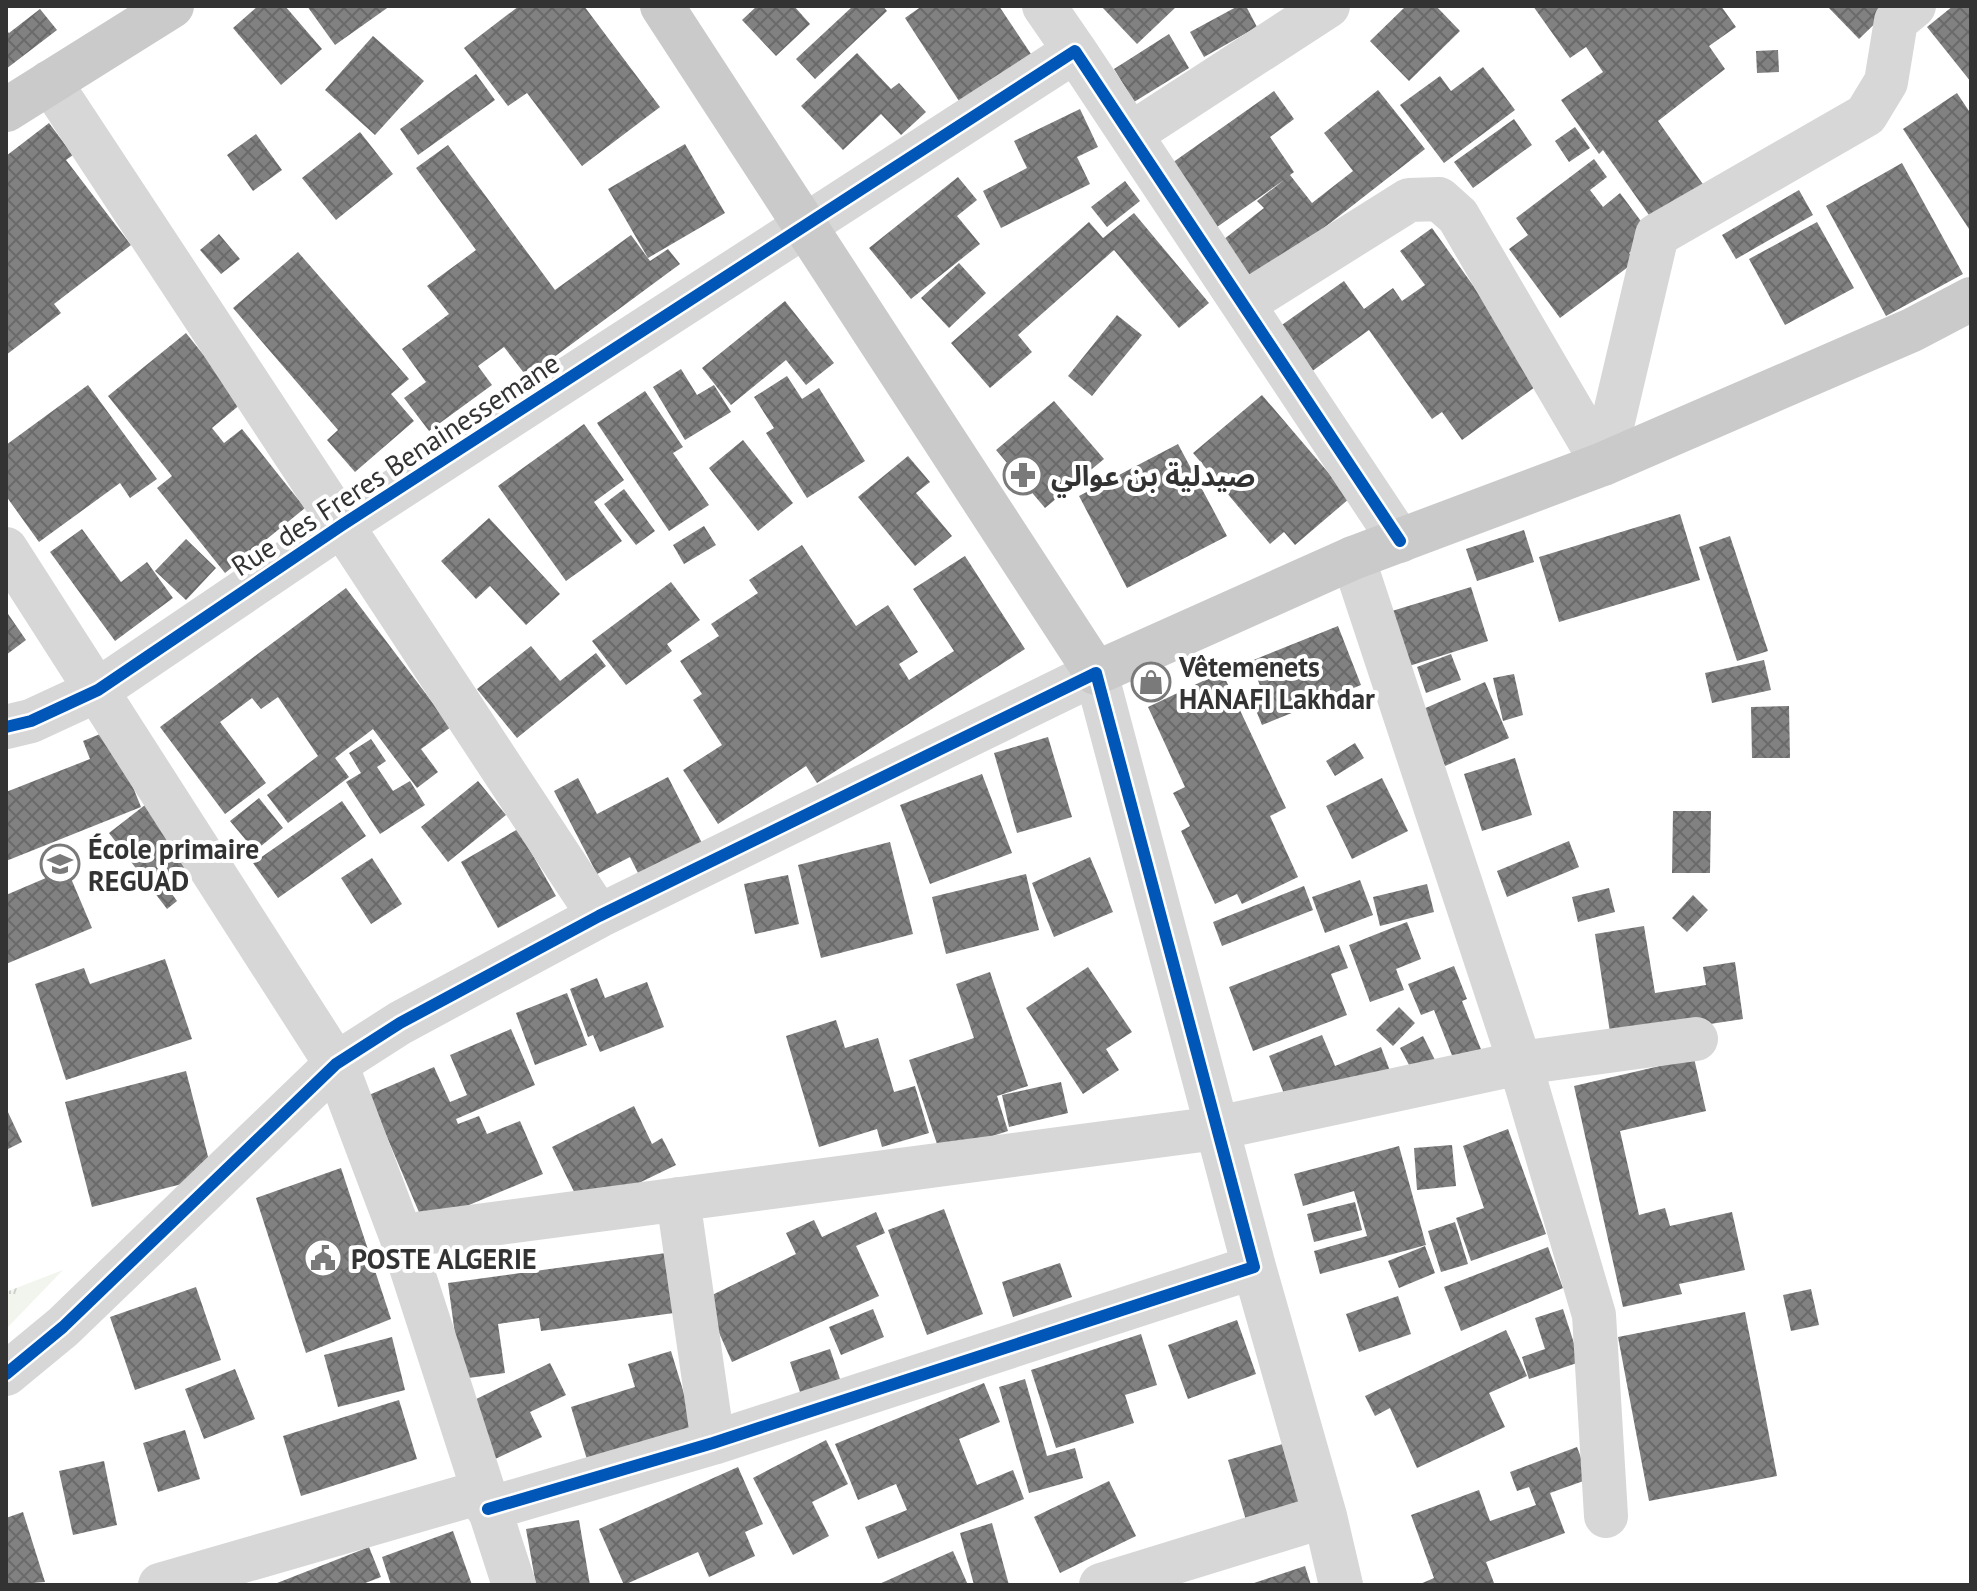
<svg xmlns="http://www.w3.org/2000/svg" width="1977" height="1591" viewBox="0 0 1977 1591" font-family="'PT Sans','Noto Sans Arabic',sans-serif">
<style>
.park{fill:url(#park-tufts)}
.building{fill:url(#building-cross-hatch)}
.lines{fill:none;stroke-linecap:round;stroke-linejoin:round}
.minor{stroke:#d7d7d7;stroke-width:44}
.major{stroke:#cacaca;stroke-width:44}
.cycleway-casing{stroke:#fff;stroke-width:17}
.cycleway{stroke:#0057b8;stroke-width:12}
.labels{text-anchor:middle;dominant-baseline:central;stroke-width:8;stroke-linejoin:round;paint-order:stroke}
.street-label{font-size:28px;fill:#333;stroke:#fff}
.poi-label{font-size:28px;font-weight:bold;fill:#333;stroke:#fff;text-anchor:start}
</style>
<defs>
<pattern id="park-tufts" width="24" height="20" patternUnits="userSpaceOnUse" patternTransform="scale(2)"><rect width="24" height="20" fill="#f1f5ed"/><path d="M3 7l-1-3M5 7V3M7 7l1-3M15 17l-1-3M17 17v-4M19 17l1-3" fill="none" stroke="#cfd2cc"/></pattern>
<pattern id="building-cross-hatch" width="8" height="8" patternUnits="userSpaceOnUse" patternTransform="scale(2)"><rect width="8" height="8" fill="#818181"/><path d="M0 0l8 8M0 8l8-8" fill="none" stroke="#6a6a6a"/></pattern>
</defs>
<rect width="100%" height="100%" fill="#fff"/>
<path class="park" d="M63 1270 6 1329V1292Z"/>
<path class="building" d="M258 6H285L322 49 281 85 233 28Z
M307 6H390L335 45Z
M519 6H584L660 107 582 166 527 93 508 106 464 48Z
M757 6H794L810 24 776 56 742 20Z
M853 6H883L887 11 815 79 796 59Z
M922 6H999L1031 54 959 101 905 18Z
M1101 6H1177L1137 44Z
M1238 6H1246L1257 27 1204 57 1190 32Z
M1406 6H1436L1460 31 1409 81 1370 41Z
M1533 6H1721L1736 27 1709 46 1725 69 1658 121 1712 197 1661 232 1603 150 1599 154 1561 100 1603 72 1586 47 1570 58Z
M1827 6H1893L1859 39Z
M1953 6H1971V82L1927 27Z
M40 9 57 30 6 69V30L9 33Z
M1169 34 1189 68 1134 102 1114 69Z
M373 36 424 81 375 135 325 90Z
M1778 50 1779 72 1757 73 1756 51Z
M857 53 891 89 899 83 926 112 901 135 881 114 843 150 801 106Z
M1483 67 1515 110 1444 163 1400 105 1440 76 1451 91Z
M476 74 495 100 418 155 400 129Z
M1378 90 1425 149 1252 284 1219 243 1264 208 1257 201 1284 180 1217 227 1172 163 1274 91 1294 119 1270 137 1294 172 1290 175 1312 203 1353 171 1324 133Z
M1957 93 1971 114V232L1903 129Z
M1080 109 1098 147 1077 157 1090 184 1001 228 983 191 1027 168 1014 141Z
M1514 119 1532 145 1473 188 1454 162Z
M49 123 73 155 66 160 131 245 54 304 61 313 6 355V156Z
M1575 127 1590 148 1569 162 1555 141Z
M360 132 393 174 336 220 302 178Z
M256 134 282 170 253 191 227 155Z
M685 144 725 213 648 258 608 189Z
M448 145 555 290 631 235 650 261 668 249 680 264 527 377 504 347 478 366 492 385 429 431 404 398 426 382 402 349 449 314 427 286 476 250 416 168Z
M1594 159 1607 177 1590 190 1603 207 1620 193 1652 236 1629 253 1636 261 1560 318 1509 249 1528 235 1516 218Z
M1902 163 1963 274 1886 316 1826 206Z
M958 177 977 200 957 216 980 244 911 299 869 248Z
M1125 181 1140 201 1107 227 1091 207Z
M1799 190 1813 215 1736 259 1722 235Z
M1134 213 1209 303 1179 328 1114 250 1018 335 1032 352 990 388 951 343 1089 222 1103 238Z
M1817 222 1854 288 1785 325 1749 259Z
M1432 228 1542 382 1462 440 1442 412 1432 419 1369 330 1311 372 1279 327 1344 281 1364 309 1393 288 1402 301 1425 285 1400 251Z
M219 234 240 259 221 274 200 250Z
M298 252 409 379 391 394 414 421 355 472 327 440 338 430 233 308Z
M959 263 986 293 949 328 921 298Z
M785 301 834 363 806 385 786 360 731 405 702 368Z
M1117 315 1142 335 1092 396 1068 376Z
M186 333 242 403 212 428 224 443 242 429 305 508 225 573 157 488 172 476 108 396Z
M681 369 697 395 714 385 731 412 685 440 653 387Z
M787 376 802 399 819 388 865 461 807 498 766 433 774 428 754 397Z
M88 385 157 479 130 498 120 483 39 542 6 496V445Z
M645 391 683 447 673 453 709 505 669 531 597 423Z
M1262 395 1350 498 1295 545 1284 532 1270 544 1193 453Z
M1054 401 1104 459 1045 508 996 450Z
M584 424 624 480 594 502 622 541 566 581 498 486Z
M743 440 793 503 758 531 709 468Z
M1178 444 1227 536 1127 588 1079 496Z
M908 456 930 482 916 493 952 536 915 566 858 497Z
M624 489 655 531 636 545 604 504Z
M1680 514 1700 580 1559 622 1539 557Z
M489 518 560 594 526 625 490 586 476 599 441 561Z
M704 526 716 545 684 564 673 545Z
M82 529 121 582 147 562 173 598 115 641 50 552Z
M1524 530 1534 562 1477 581 1466 549Z
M1730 536 1768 651 1737 661 1699 547Z
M186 539 216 568 186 600 155 571Z
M802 545 856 626 888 605 918 652 899 664 909 680 954 651 913 589 965 556 1025 649 817 783 806 766 718 824 683 770 722 745 693 700 702 694 680 661 719 636 711 624 758 593 749 580Z
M671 582 700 620 667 644 672 651 626 685 592 641Z
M1471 587 1488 641 1409 666 1392 611Z
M346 588 451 727 421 749 438 772 417 788 373 729 335 758 349 777 288 823 267 795 318 756 278 697 261 709 252 698 220 722 266 783 225 814 160 727Z
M6 611 26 640 6 655Z
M1338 626 1361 685 1262 725 1248 691 1260 686 1251 661Z
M531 646 560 681 596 653 606 666 517 738 477 689Z
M1451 654 1461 680 1426 693 1417 667Z
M1764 660 1771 690 1712 703 1705 673Z
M1222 672 1286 808 1270 816 1298 877 1242 904 1237 894 1215 904 1181 831 1190 826 1173 793 1185 787 1148 707Z
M1514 674 1523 715 1503 721 1493 678Z
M1485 682 1509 738 1445 766 1421 710Z
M1789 706 1790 758H1752L1751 707Z
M110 730 141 807 6 861V792L90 759 83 741Z
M1048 737 1072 817 1017 833 994 753Z
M371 739 386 761 377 767 393 791 410 781 425 805 380 834 346 782 361 773 349 753Z
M1355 743 1364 758 1335 776 1326 761Z
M1515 758 1532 815 1482 831 1464 774Z
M982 774 1012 853 930 884 900 805Z
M668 777 702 843 639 875 630 857 597 874 554 791 578 778 597 814Z
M1382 778 1408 831 1352 859 1326 806Z
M478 781 506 815 448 862 421 827Z
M259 798 283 828 255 851 230 821Z
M342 801 366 836 278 898 253 863Z
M145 805 198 873 172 894 177 901 167 909 109 833Z
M1673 811H1711L1710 873H1672Z
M518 829 556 896 498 928 461 862Z
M1569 841 1579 867 1507 897 1497 871Z
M890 842 913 934 821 958 798 865Z
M1090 857 1113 912 1054 937 1032 883Z
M372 858 402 904 371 924 341 878Z
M67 869 92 928 6 964V895Z
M1026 874 1039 930 946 954 932 897Z
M788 875 799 924 755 934 744 884Z
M1360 880 1373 915 1325 933 1312 897Z
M1427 884 1434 912 1380 926 1373 897Z
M1304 886 1313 910 1222 946 1213 922Z
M1609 888 1615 912 1578 922 1572 897Z
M1693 895 1708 910 1687 932 1672 918Z
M1407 922 1421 959 1396 969 1404 990 1370 1002 1349 945Z
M1644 926 1655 993 1706 985 1703 967 1735 962 1743 1019 1611 1039 1595 934Z
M1339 945 1348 968 1331 974 1347 1015 1253 1051 1229 987Z
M165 959 192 1039 66 1080 35 984 84 968 90 984Z
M1454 966 1467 999 1462 1001 1484 1057 1457 1068 1434 1010 1421 1015 1408 984Z
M1088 967 1132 1032 1106 1049 1119 1070 1083 1094 1026 1008Z
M990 972 1028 1086 997 1096 1008 1131 940 1153 909 1060 974 1038 956 984Z
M597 978 605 998 647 982 664 1027 600 1052 593 1035 588 1037 570 989Z
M567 993 587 1045 535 1065 516 1013Z
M1399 1007 1415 1023 1393 1046 1376 1030Z
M836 1020 845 1048 878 1038 894 1092 915 1086 929 1133 882 1147 877 1129 819 1147 786 1036Z
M511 1029 535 1085 456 1119 458 1124 479 1116 487 1134 520 1121 543 1174 424 1224 369 1095 434 1067 454 1111 450 1102 467 1095 450 1055Z
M1322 1035 1335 1066 1381 1047 1390 1071 1291 1111 1269 1056Z
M1423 1036 1438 1066 1416 1078 1400 1048Z
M1694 1058 1706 1111 1620 1131 1639 1215 1665 1208 1670 1226 1732 1212 1745 1270 1679 1284 1682 1294 1623 1307 1574 1086Z
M186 1071 213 1176 92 1207 65 1102Z
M1061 1082 1068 1113 1009 1127 1002 1095Z
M634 1106 652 1144 662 1138 676 1165 583 1210 552 1147Z
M6 1108 22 1142 6 1150Z
M1508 1129 1546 1234 1471 1261 1456 1218 1484 1208 1463 1146Z
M1452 1145 1456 1186 1417 1190 1414 1148Z
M1399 1146 1426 1245 1320 1274 1314 1251 1367 1236 1354 1191 1303 1206 1294 1174Z
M341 1168 391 1319 306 1353 256 1198Z
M1355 1202 1362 1230 1314 1242 1307 1214Z
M944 1209 983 1314 927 1335 888 1230Z
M876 1212 885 1233 856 1246 879 1296 732 1362 704 1299 796 1254 786 1233 814 1220 822 1237Z
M1455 1222 1468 1264 1441 1272 1428 1231Z
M1425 1246 1435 1273 1399 1288 1388 1261Z
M1548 1247 1563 1288 1461 1331 1444 1287Z
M666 1253 674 1313 541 1331 539 1318 498 1324 505 1373 461 1379 448 1283Z
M1060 1263 1072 1297 1013 1317 1002 1282Z
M196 1287 221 1360 135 1390 110 1317Z
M1811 1289 1819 1325 1791 1331 1783 1295Z
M1398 1296 1411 1334 1359 1352 1346 1314Z
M873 1309 884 1337 841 1355 829 1327Z
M1563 1309 1580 1362 1529 1379 1522 1357 1545 1349 1535 1318Z
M1745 1312 1777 1476 1649 1501 1618 1337Z
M1237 1320 1256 1374 1188 1399 1168 1345Z
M1506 1330 1527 1376 1489 1393 1505 1427 1417 1468 1390 1408 1375 1416 1365 1396Z
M1141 1334 1157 1385 1125 1395 1134 1423 1056 1448 1031 1370Z
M392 1337 405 1390 338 1407 324 1355Z
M830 1349 841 1382 801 1395 790 1362Z
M671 1351 696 1433 589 1466 571 1407 635 1387 628 1364Z
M550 1363 566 1395 530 1412 542 1437 493 1460 466 1404Z
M235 1369 255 1419 204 1439 185 1389Z
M1025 1379 1047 1456 1075 1448 1083 1478 1029 1493 999 1387Z
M984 1383 1000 1422 959 1439 977 1485 1013 1470 1024 1499 878 1559 865 1527 907 1510 896 1484 858 1500 835 1444Z
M399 1400 417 1459 301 1496 283 1436Z
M185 1430 200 1479 158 1492 143 1443Z
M826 1440 848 1484 812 1502 829 1536 793 1555 753 1478Z
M1296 1440 1314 1500 1246 1520 1228 1460Z
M1577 1447 1589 1479 1550 1493 1565 1533 1486 1562 1494 1583 1489 1585H1418L1434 1578 1411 1515 1479 1490 1490 1521 1536 1505 1529 1487 1517 1491 1510 1472Z
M104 1461 117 1525 73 1535 59 1471Z
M738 1467 763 1524 745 1532 755 1556 709 1577 698 1552 624 1585 599 1529Z
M1109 1481 1136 1536 1060 1573 1034 1517Z
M23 1512 45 1582 6 1585V1518Z
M579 1520 590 1585H536L526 1529Z
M992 1523 1009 1585H974L960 1533Z
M453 1531 472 1585H391L382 1557Z
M369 1547 381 1577 360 1585H272Z
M953 1551 968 1585H877Z
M1305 1566 1311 1585H1252L1251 1584Z"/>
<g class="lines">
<path class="minor" d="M1044 6 1075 51
M50 82 599 916
M1131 134 1328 6
M1245 303 1409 200 1439 199 1458 216 1603 464
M1603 464 1657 235 1866 115 1886 82 1896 21 1914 6
M6 549 336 1064 401 1236 514 1585
M6 727 31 721 98 690 342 525 1075 51 1400 541
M678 1199 713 1443
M401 1236 1217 1128 1520 1063 1353 558
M6 1374 63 1327 336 1064 400 1023 599 916 1096 673 1254 1267 713 1443 488 1509
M1325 1516 1341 1585
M1606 1516 1594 1315 1520 1063 1696 1039
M160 1585 481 1492
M1101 1585 1325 1516 1254 1267"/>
<path class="major" d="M662 6 1096 673 1353 558 1603 464 1912 330 1971 299
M6 110 172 6"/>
<g class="cycleway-casing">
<path id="cycleway" d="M6 727 31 721 98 690 342 525 1075 51 1400 541
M6 1374 63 1327 336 1064 400 1023 599 916 1096 673 1254 1267 713 1443 488 1509"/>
</g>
<use href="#cycleway" class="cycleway"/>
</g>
<defs>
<g id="pharmacy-ring" transform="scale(2)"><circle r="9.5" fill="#fff" stroke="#7a7a7a" stroke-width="1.5"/><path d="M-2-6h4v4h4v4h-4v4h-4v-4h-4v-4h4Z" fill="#7a7a7a"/></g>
<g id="shop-ring" transform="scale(2)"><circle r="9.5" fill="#fff" stroke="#7a7a7a" stroke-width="1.5"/><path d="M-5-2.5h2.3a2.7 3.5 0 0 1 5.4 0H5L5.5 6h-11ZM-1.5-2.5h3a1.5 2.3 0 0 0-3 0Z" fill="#7a7a7a"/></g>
<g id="school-ring" transform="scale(2)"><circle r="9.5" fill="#fff" stroke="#7a7a7a" stroke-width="1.5"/><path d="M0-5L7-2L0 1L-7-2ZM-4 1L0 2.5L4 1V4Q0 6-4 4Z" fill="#7a7a7a"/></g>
<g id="civic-ring" transform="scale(2)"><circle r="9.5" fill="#fff" stroke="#7a7a7a" stroke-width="1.5"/><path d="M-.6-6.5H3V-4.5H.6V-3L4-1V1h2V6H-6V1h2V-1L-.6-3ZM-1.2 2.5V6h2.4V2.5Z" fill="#7a7a7a"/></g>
</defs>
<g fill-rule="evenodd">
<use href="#pharmacy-ring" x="1023" y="475"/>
<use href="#shop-ring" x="1151" y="682"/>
<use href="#school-ring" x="60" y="864"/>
<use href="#civic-ring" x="323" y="1258"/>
</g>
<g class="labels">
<g class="street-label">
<text transform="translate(395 464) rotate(-33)">Rue des Freres Benainessemane</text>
</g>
<g class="poi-label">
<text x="1051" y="475">صيدلية بن عوالي</text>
<text x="1179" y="666">Vêtemenets<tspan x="1179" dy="32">HANAFI Lakhdar</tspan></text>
<text x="88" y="848">École primaire<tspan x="88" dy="32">REGUAD</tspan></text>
<text x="351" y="1258">POSTE ALGERIE</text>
</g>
</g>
<rect width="1977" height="1591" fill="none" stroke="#333333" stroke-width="16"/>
</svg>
